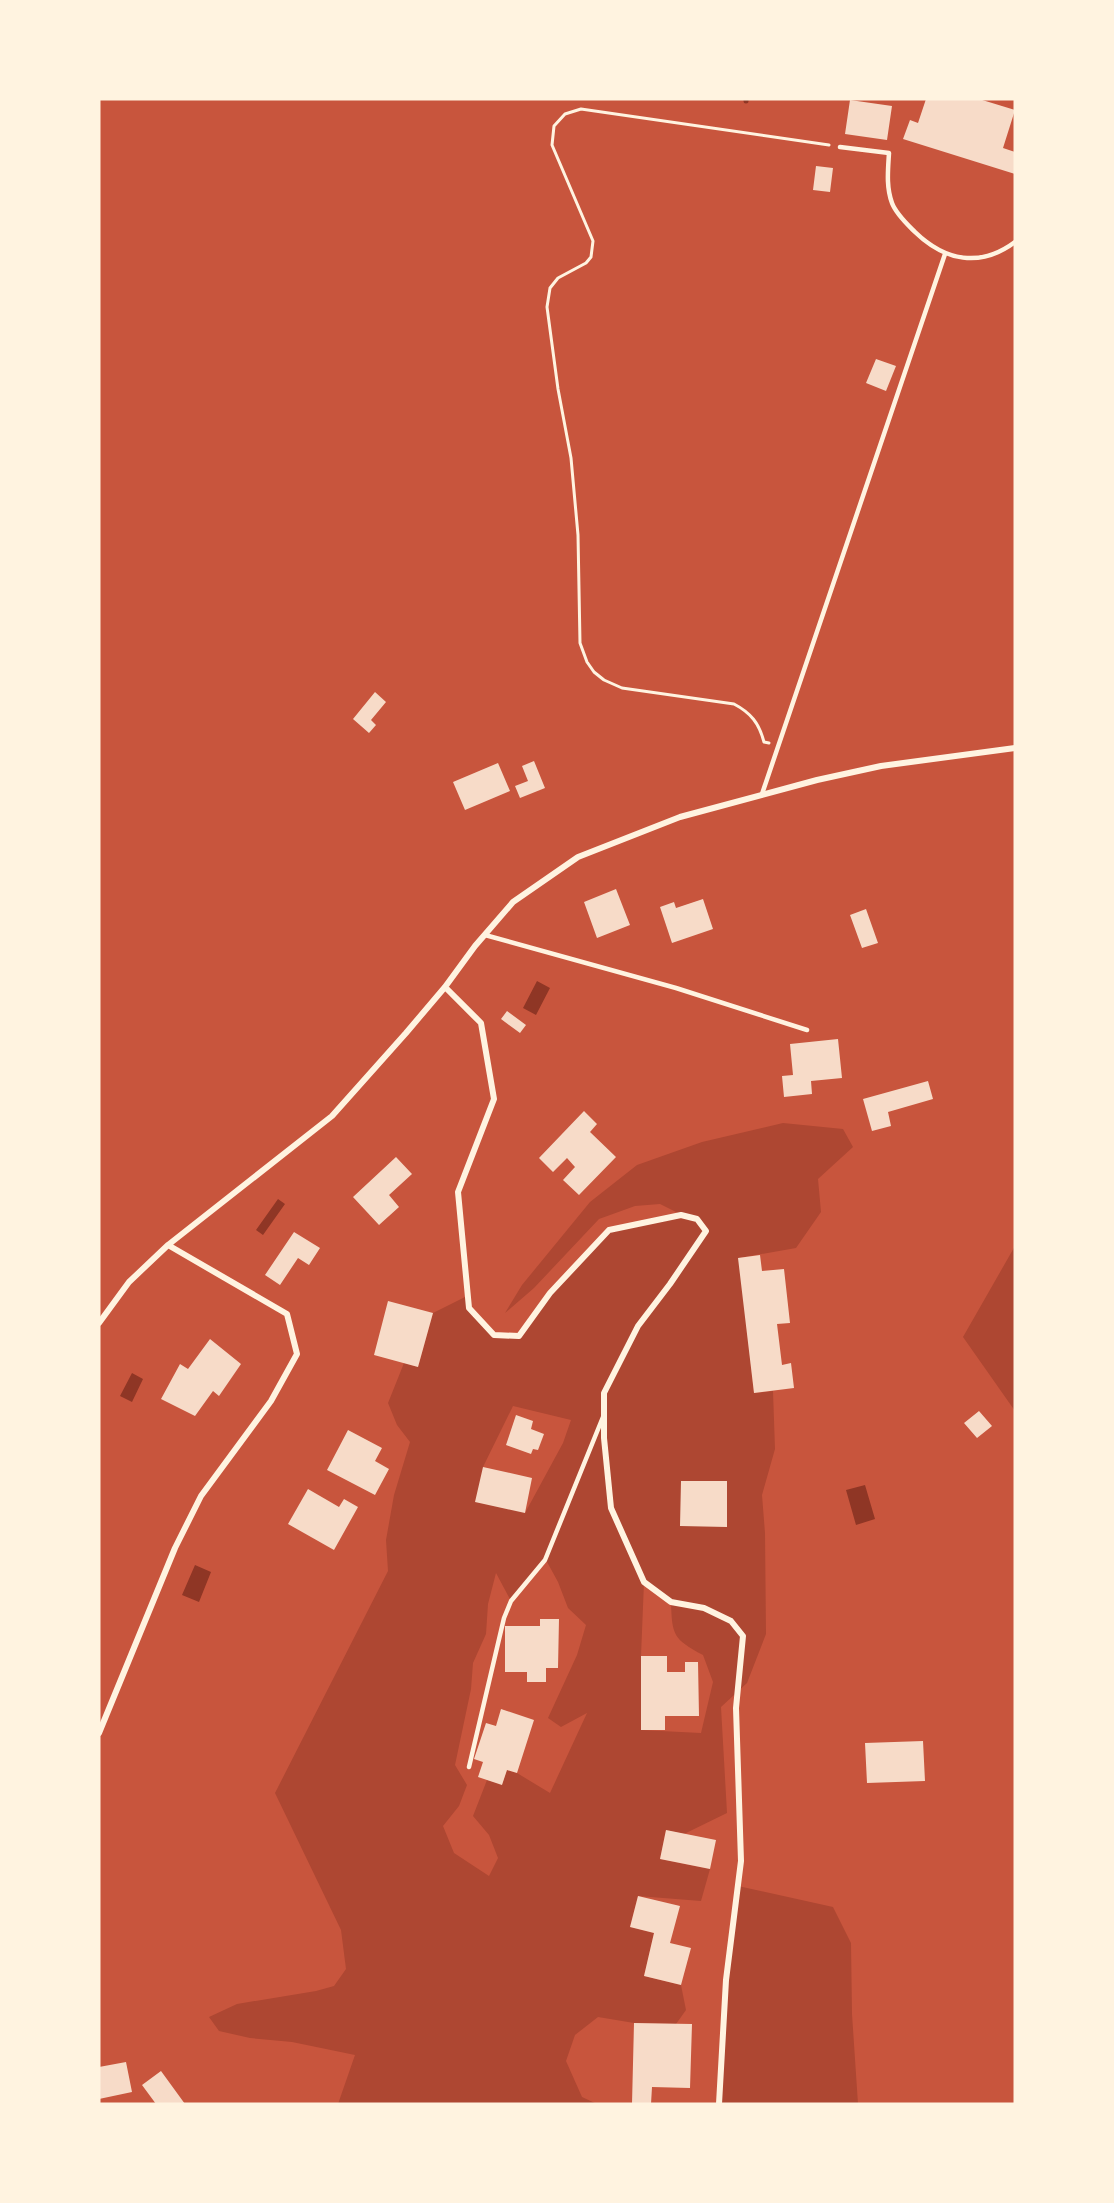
<svg xmlns="http://www.w3.org/2000/svg" width="1114" height="2203" viewBox="0 0 1114 2203" font-family="'Public Sans',sans-serif">
<style>
.green{fill:#ae4732;fill-rule:evenodd}
.water{fill:#8f3625}
.lines{fill:none;stroke-linecap:round;stroke-linejoin:round}
.stream{stroke:#8f3625;stroke-width:5}
.building{fill:#f7dbc8}
.path{stroke:#fff3e0;stroke-width:3}
.service{stroke:#fff3e0;stroke-width:4.5}
.minor{stroke:#fff3e0;stroke-width:6}
</style>
<rect width="100%" height="100%" fill="#c8553d"/>
<path class="green" d="M783 1123 843 1129 853 1147 818 1179 821 1212 796 1248 739 1258 754 1393 773 1391 775 1449 762 1495 765 1533 766 1634 747 1683 721 1707 727 1813 684 1834 666 1830 660 1859 710 1869 701 1901 638 1896 630 1927 654 1933 644 1976 681 1985 686 2010 676 2024 634 2023 598 2017 575 2035 566 2061 582 2097 597 2104H338L355 2055 292 2042 250 2038 219 2031 209 2017 237 2004 316 1991 334 1986 346 1969 341 1930 275 1793 388 1571 386 1540 394 1495 410 1442 397 1425 388 1403 404 1363 418 1367 433 1313 467 1296 469 1308 494 1334 519 1336 550 1293 609 1230 680 1214 660 1204 635 1206 599 1219 534 1288 505 1313 522 1285 590 1202 637 1165 702 1142ZM513 1406 571 1420 563 1443 525 1513 483 1467ZM546 1560 558 1582 568 1608 586 1625 577 1655 548 1718 561 1727 587 1713 550 1793 517 1773 507 1770 502 1784 487 1780 473 1816 489 1835 498 1858 489 1876 454 1853 443 1826 459 1806 467 1785 455 1765 471 1689 473 1663 486 1634 488 1604 496 1573 511 1601ZM644 1582 671 1602C672 1635 673 1639 703 1655L713 1682 701 1733 641 1730V1656Z
M1015 1246V1411L963 1337Z
M738 1886 833 1907 851 1943 852 2014 858 2104H719L726 1980Z"/>
<path class="water" d="M537 981 550 988 536 1015 523 1008Z
M278 1199 285 1204 263 1235 256 1230Z
M132 1373 143 1379 132 1402 120 1396Z
M865 1485 875 1519 856 1525 846 1490Z
M195 1565 211 1572 199 1602 182 1595Z"/>
<g class="lines">
<path class="stream" d="M746 101V99"/>
</g>
<path class="building" d="M926 99H979L1015 110 1003 148 1015 152V174L903 139 910 120 918 123Z
M850 100 892 106 887 140 845 134Z
M816 166 833 168 830 192 813 190Z
M876 359 896 366 886 391 866 383Z
M375 692 386 702 371 720 376 725 369 733 353 719Z
M534 761 545 788 520 798 515 786 528 781 522 766Z
M498 763 510 791 465 810 453 782Z
M616 889 630 925 597 938 584 902Z
M703 899 713 929 672 943 660 907 674 902 676 908Z
M866 909 878 943 862 948 850 915Z
M507 1011 526 1025 520 1033 501 1019Z
M838 1039 842 1078 811 1081 812 1094 784 1097 782 1076 793 1075 790 1044Z
M928 1081 933 1099 888 1112 891 1126 872 1131 863 1099Z
M584 1111 597 1124 590 1132 616 1157 579 1195 563 1180 575 1167 567 1158 553 1172 539 1158Z
M396 1157 412 1174 389 1195 399 1207 379 1225 353 1197Z
M294 1232 320 1248 309 1265 298 1258 280 1285 265 1275Z
M760 1255 762 1271 784 1269 790 1323 777 1324 782 1365 791 1363 794 1388 754 1393 738 1258Z
M388 1301 433 1313 418 1367 374 1355Z
M210 1339 241 1364 219 1396 213 1391 195 1416 161 1399 180 1364 188 1369Z
M979 1411 992 1426 977 1438 964 1423Z
M516 1415 533 1421 531 1429 544 1434 538 1450 533 1449 531 1454 506 1445Z
M348 1430 382 1448 375 1461 389 1469 375 1495 327 1470Z
M483 1467 532 1478 525 1513 475 1502Z
M681 1481H727V1527L680 1526Z
M308 1489 339 1507 344 1499 358 1507 334 1550 288 1524Z
M540 1619H559L558 1668H546V1682H527V1672H505V1626H540Z
M641 1656H667V1672H685V1662H698L699 1716H665V1730H641Z
M501 1709 534 1720 517 1773 507 1770 502 1785 478 1777 483 1762 474 1759 486 1723 496 1726Z
M923 1741 925 1781 867 1783 865 1743Z
M666 1830 716 1840 710 1869 660 1859Z
M638 1896 680 1906 670 1943 691 1948 681 1985 644 1976 654 1933 630 1927Z
M634 2023 692 2024 690 2088 652 2087 651 2104H632Z
M126 2062 132 2092 99 2099V2067Z
M161 2071 185 2104H156L142 2085Z"/>
<g class="lines">
<path class="path" d="M769 743 764 742C759 723 751 713 734 704L622 688 604 680 594 672 587 662 580 643 578 535 571 458 558 389 547 307 550 288 558 278 586 263 591 257 593 241 552 145 554 126 565 114 581 109 829 145"/>
<path class="service" d="M840 147 889 153C888 170 886 187 892 203 896 214 907 224 915 232 945 261 980 268 1015 242
M762 794 945 254
M485 935 676 988 807 1030
M469 1767 504 1618 511 1601 545 1560 603 1417"/>
<path class="minor" d="M445 987 481 1023 494 1099 458 1192 469 1308 494 1335 519 1336 550 1293 609 1230 681 1215 697 1219 706 1231 670 1284 638 1326 604 1393V1438L611 1508 644 1582 671 1602 704 1608 731 1621 743 1636 736 1708 741 1861 726 1980 719 2104
M99 1323 129 1282 168 1245 332 1116 406 1033 445 987 475 946 513 902 578 857 680 817 817 780 881 766 1015 748
M99 1733 175 1548 201 1496 271 1401 297 1354 287 1314 168 1245"/>
</g>
<rect width="1114" height="2203" fill="none" stroke="#fff3e0" stroke-width="201"/>
</svg>
